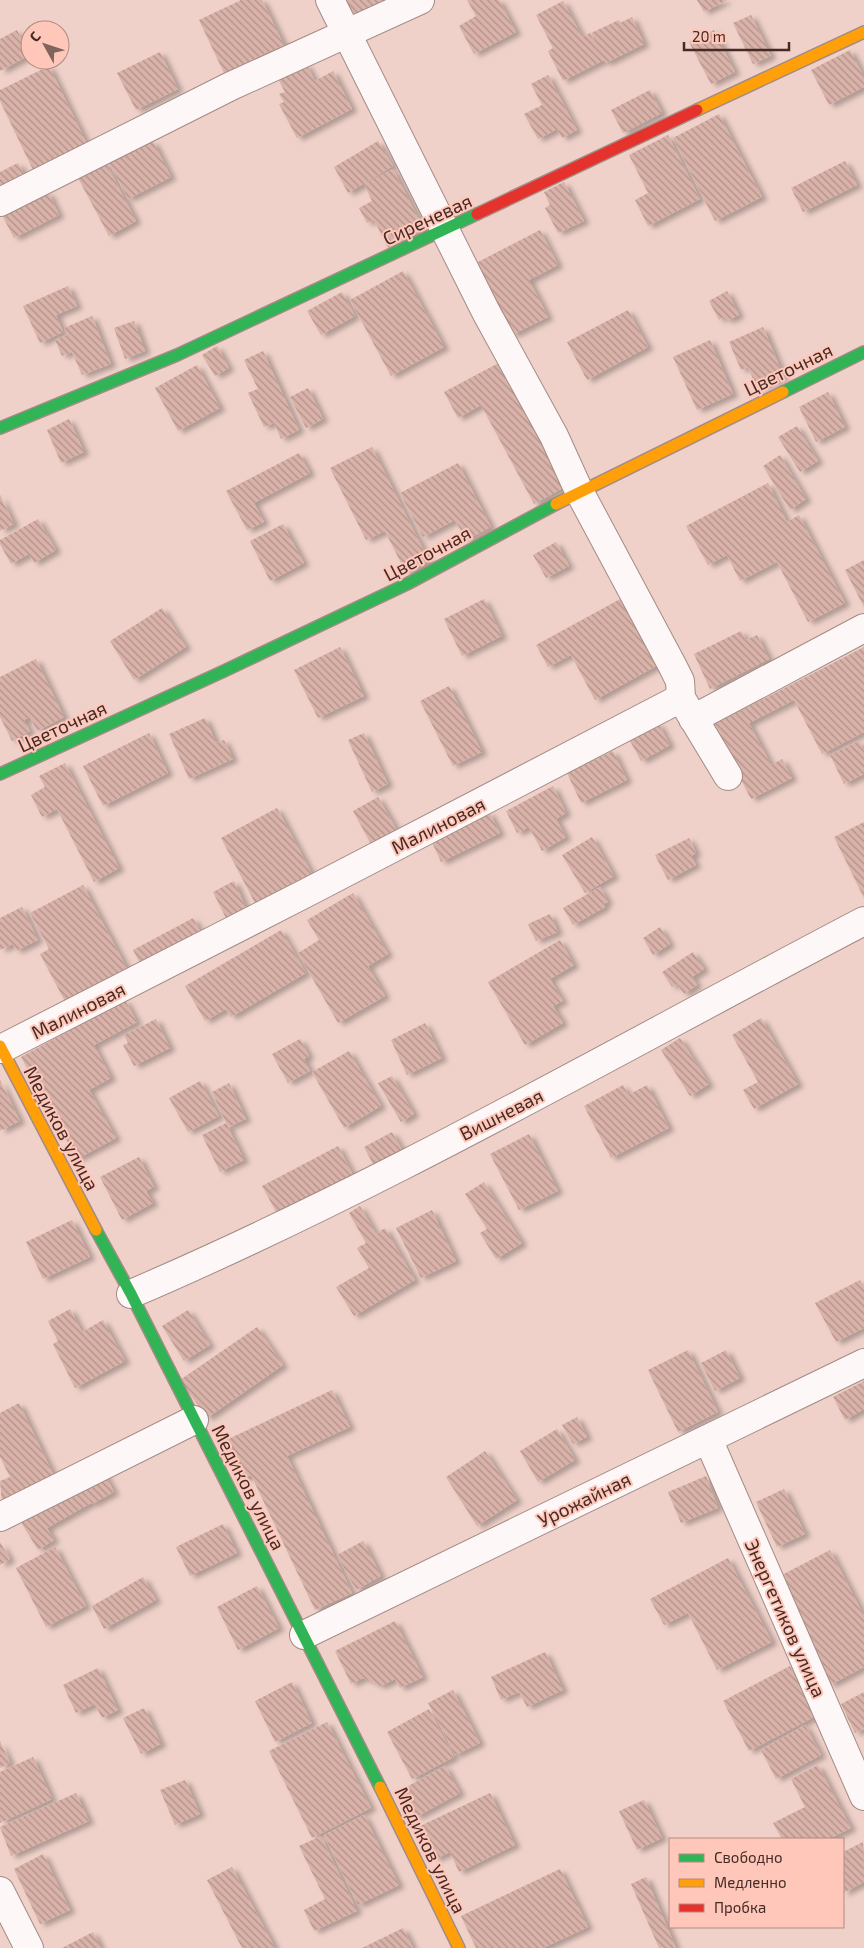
<svg xmlns="http://www.w3.org/2000/svg" width="864" height="1948" viewBox="0 0 864 1948" font-family="'Exo 2',sans-serif">
<style>
.building{fill:url(#building-back-hatch);filter:url(#shadow)}
.lines{fill:none;stroke-linecap:round;stroke-linejoin:round}
.street-casing{stroke:#a38b85;stroke-width:30}
.fast-casing{stroke:#a38b85;stroke-width:14}
.slow-casing{stroke:#a38b85;stroke-width:14}
.jam-casing{stroke:#a38b85;stroke-width:14}
.street{stroke:#fdf8f7;stroke-width:28}
.fast{stroke:#30b455;stroke-width:11}
.slow{stroke:#ff9f0a;stroke-width:11}
.jam{stroke:#e5322d;stroke-width:11}
.labels{text-anchor:middle;dominant-baseline:central;stroke-width:4;stroke-linejoin:round;paint-order:stroke}
.street-label{font-size:19px;fill:#452b25;stroke:#fec7ba}
</style>
<defs>
<pattern id="building-back-hatch" width="6" height="6" patternUnits="userSpaceOnUse" patternTransform="scale(1.25)"><rect width="6" height="6" fill="#d9b2a9"/><path d="M-1 5l2 2M0 0l6 6M5-1l2 2" fill="none" stroke="#b29189"/></pattern>
<filter id="shadow"><feDropShadow dx="5.5" dy="3" stdDeviation="2.5" flood-color="#0004"/></filter>
</defs>
<rect width="100%" height="100%" fill="#efd1c9"/>
<path class="building" d="M241 0H262L284 45 224 73 199 20Z
M346 0H395L354 18Z
M467 0H499L516 32 474 54 459 26 476 16Z
M697 0H727L704 12Z
M563 1 582 37 590 33 602 56 591 33 619 20 620 23 632 17 644 44 606 63 604 60 563 81 548 51 553 48 536 15Z
M751 15 771 56 753 64 733 23Z
M17 30 30 55 0 71V39Z
M714 30 735 72 711 84 689 42Z
M850 50 864 77V87L829 105 811 70Z
M160 52 178 89 136 110 117 73Z
M306 64 315 81 333 71 352 109 297 138 279 104 284 102 279 94 285 92 278 79Z
M49 66 87 144 33 170 0 101V90Z
M548 75 577 130 562 138 557 129 538 139 524 114 542 105 531 84Z
M650 90 662 113 623 133 611 110Z
M719 114 762 197 715 221 673 138Z
M668 135 700 199 648 226 635 200 648 193 629 155Z
M153 141 171 177 128 199 109 163Z
M378 141 393 166 348 193 334 167Z
M105 161 136 221 109 236 77 176Z
M845 161 857 185 803 212 791 188Z
M18 163 27 179 0 193V172Z
M393 169 424 229 388 248 374 220 367 223 359 208 372 201 364 184Z
M564 182 584 221 558 233 545 208 550 205 544 192Z
M48 192 59 215 14 238 2 215Z
M540 230 558 265 529 280 548 317 512 335 476 263Z
M403 271 444 347 391 376 350 300Z
M68 286 77 306 56 315 63 332 40 343 23 306Z
M727 291 739 315 727 321 725 316 719 320 709 301Z
M342 292 355 316 321 335 307 311Z
M628 310 648 347 587 380 567 342Z
M92 316 111 364 82 375 72 352 62 356 55 340 67 335 64 328Z
M134 321 145 351 125 359 114 328Z
M763 327 784 377 757 389 748 367 741 370 729 342Z
M710 340 733 394 697 410 673 357Z
M217 346 229 368 215 376 202 355Z
M263 351 299 430 281 439 274 423 264 427 248 393 258 389 244 360Z
M506 359 572 483 534 504 481 405 458 418 444 392Z
M197 365 220 408 178 431 155 388Z
M308 388 323 419 306 428 290 397Z
M828 392 845 427 816 442 799 407Z
M69 419 84 452 61 463 47 430Z
M797 426 818 461 800 472 778 437Z
M372 447 429 561 406 573 385 531 366 540 330 468Z
M299 453 310 473 254 503 264 522 247 530 226 491Z
M780 455 806 499 790 510 763 466Z
M458 463 491 527 466 540 455 520 423 537 400 493Z
M768 483 787 522 799 515 845 603 808 622 777 562 740 581 727 555 708 565 686 526Z
M0 495 14 524 0 531Z
M38 519 56 550 34 563 29 554 11 564 0 544V540Z
M283 524 304 563 270 581 250 541Z
M556 542 569 566 546 578 533 555Z
M864 560V607L845 570Z
M622 598 658 665 595 700 571 655 548 667 536 645Z
M484 599 502 636 462 656 444 619Z
M162 608 186 647 134 680 110 641Z
M741 631 746 640 757 635 769 659 710 689 694 654Z
M340 647 364 696 318 718 294 670Z
M864 647V732L822 754 794 700 749 723 771 765 782 759 792 778 751 799 713 725Z
M36 659 64 717 37 731 30 717 24 720 30 731 12 741 0 717V677Z
M449 686 482 752 453 766 420 701Z
M205 718 216 743 224 740 233 759 189 779 169 734Z
M658 723 670 745 641 761 629 739Z
M149 733 168 773 103 806 83 766Z
M364 733 388 784 372 792 348 740Z
M859 741 864 751V774L844 784 830 755Z
M613 751 627 780 581 803 567 773Z
M65 763 119 868 94 882 57 809 42 817 31 795 45 787 39 776Z
M553 786 566 813 556 819 566 837 542 851 529 827 517 833 506 811Z
M378 797 398 832 372 846 353 811Z
M277 808 313 876 257 907 221 838Z
M489 812 500 833 441 862 431 840Z
M864 822V898L834 837Z
M592 837 614 876 585 893 562 855Z
M689 838 696 853 691 856 696 865 668 880 655 855Z
M234 881 246 908 226 918 213 892Z
M83 885 133 980 68 1007 40 954 49 949 30 913Z
M600 887 608 902 603 904 605 907 573 925 563 908Z
M353 893 388 954 368 966 385 996 338 1023 298 953 319 940 307 920Z
M22 907 38 940 16 951 13 944 0 950V918Z
M550 914 558 932 536 941 528 924Z
M193 918 202 935 142 967 133 950Z
M660 927 670 944 653 955 643 938Z
M281 930 306 973 231 1017 226 1009 205 1021 185 986Z
M560 940 574 965 550 979 563 1001 553 1006 563 1023 525 1045 488 982Z
M693 952 704 969 692 977 697 985 684 994 677 984 672 987 662 972Z
M125 1000 137 1022 94 1045 111 1078 89 1090 116 1138 77 1159 21 1057Z
M761 1018 798 1084 754 1109 743 1090 758 1082 732 1035Z
M156 1019 170 1048 134 1066 123 1045 128 1043 124 1035Z
M425 1023 442 1058 407 1075 391 1040Z
M680 1038 709 1084 690 1096 661 1050Z
M300 1039 309 1056 304 1059 310 1071 288 1083 272 1054Z
M349 1051 381 1106 344 1128 312 1072Z
M392 1076 414 1114 401 1122 378 1083Z
M0 1080 20 1121 0 1131Z
M200 1081 219 1116 188 1132 169 1098Z
M229 1083 246 1119 228 1127 244 1160 220 1172 202 1135 226 1123 212 1092Z
M623 1085 628 1095 647 1085 669 1128 611 1158 584 1106Z
M392 1132 402 1150 373 1164 364 1147Z
M529 1134 558 1191 519 1210 490 1154Z
M338 1146 354 1177 279 1217 262 1186Z
M139 1157 154 1187 146 1191 153 1203 122 1220 100 1177Z
M484 1182 522 1243 496 1259 480 1233 487 1229 465 1194Z
M360 1206 376 1234 385 1228 415 1280 354 1316 336 1287 369 1268 357 1248 366 1243 349 1213Z
M432 1210 456 1261 421 1278 396 1228Z
M72 1220 90 1257 43 1279 26 1242Z
M860 1280 864 1287V1328L836 1342 815 1303Z
M70 1309 82 1332 103 1320 125 1361 75 1388 53 1344 58 1341 48 1321Z
M188 1310 210 1345 184 1361 162 1326Z
M257 1327 283 1365 207 1418 180 1380Z
M688 1350 718 1412 678 1432 648 1370Z
M726 1350 740 1378 715 1391 701 1363Z
M864 1381V1409L845 1420 833 1397Z
M332 1390 350 1427 287 1456 352 1593 315 1610 251 1475 239 1481 220 1443Z
M19 1403 55 1478 2 1504 0 1481 10 1477 0 1457V1413Z
M577 1417 587 1437 573 1444 562 1425Z
M557 1429 575 1460 538 1482 520 1451Z
M485 1451 517 1500 477 1526 446 1477Z
M104 1473 114 1492 92 1504 82 1485Z
M706 1476 718 1508 681 1523 668 1492Z
M82 1487 91 1503 47 1528 54 1540 38 1550 21 1522Z
M784 1489 805 1534 777 1547 756 1502Z
M223 1524 237 1553 190 1576 176 1547Z
M363 1541 381 1576 356 1590 337 1555Z
M0 1542 10 1559 0 1565Z
M55 1547 86 1606 46 1627 16 1568Z
M830 1550 864 1616V1667L830 1685 776 1578Z
M728 1558 772 1642 717 1670 688 1613 664 1625 650 1599Z
M143 1577 156 1600 104 1629 92 1606Z
M257 1586 279 1628 238 1650 217 1607Z
M395 1621 423 1677 400 1688 395 1679 381 1686 363 1678 351 1684 335 1651Z
M545 1652 563 1690 527 1707 519 1692 501 1700 491 1677Z
M790 1666 816 1716 749 1751 723 1701Z
M98 1668 118 1710 102 1718 95 1704 76 1713 63 1685Z
M292 1682 312 1723 275 1742 255 1701Z
M453 1690 480 1743 455 1755 428 1703Z
M864 1692V1729L855 1733 841 1704Z
M144 1708 161 1744 141 1754 123 1718Z
M429 1709 454 1757 412 1779 387 1732Z
M327 1722 371 1808 312 1838 269 1751Z
M805 1725 821 1755 776 1779 761 1750Z
M0 1741 10 1763 0 1768Z
M33 1757 52 1799 0 1823V1772Z
M818 1765 851 1828 829 1839H782L773 1823 805 1807 791 1779Z
M445 1766 460 1793 416 1817 401 1790Z
M185 1780 200 1814 175 1825 160 1790Z
M76 1793 89 1821 11 1856 0 1827Z
M490 1793 515 1845 459 1872 450 1852 435 1859 420 1826Z
M644 1800 662 1838 637 1850 619 1811Z
M364 1815 399 1885 358 1905 324 1835Z
M321 1836 357 1911 314 1931 304 1910 325 1899 299 1846Z
M863 1842 864 1882 843 1893V1852Z
M43 1854 70 1910 40 1924 14 1869Z
M232 1867 275 1948H242L207 1880Z
M560 1869 588 1927 543 1948H476L461 1916Z
M646 1877 676 1948H659L631 1884Z
M403 1928 413 1948H362Z
M93 1932 101 1948H62Z"/>
<g class="lines">
<g class="street-casing">
<path id="street" d="M330 0 486 312 554 436 579 491 672 665 680 681 681 698 728 776
M0 202 231 86 420 0
M693 719 864 628
M1 1049 306 893 681 698
M131 1294C383 1186 621 1048 864 921
M708 1439 864 1796
M0 1517 194 1420
M304 1635 864 1363
M0 1891 29 1948"/>
</g>
<g class="fast-casing">
<path id="fast" d="M783 392 864 352
M0 428 177 355 477 214
M0 774 224 671 407 584 556 504
M96 1230 131 1294 380 1787"/>
</g>
<g class="slow-casing">
<path id="slow" d="M697 110 864 32
M556 504 783 392
M0 1046 96 1230
M380 1787 459 1948"/>
</g>
<g class="jam-casing">
<path id="jam" d="M477 214 697 110"/>
</g>
<use href="#street" class="street"/>
<use href="#fast" class="fast"/>
<use href="#slow" class="slow"/>
<use href="#jam" class="jam"/>
</g>
<g class="labels">
<g class="street-label">
<text transform="translate(427 219) rotate(-25)">Сиреневая</text>
<text transform="translate(788 369) rotate(-26)">Цветочная</text>
<text transform="translate(427 553) rotate(-28)">Цветочная</text>
<text transform="translate(62 726) rotate(-25)">Цветочная</text>
<text transform="translate(438 825) rotate(-27)">Малиновая</text>
<text transform="translate(78 1010) rotate(-27)">Малиновая</text>
<text transform="translate(501 1114) rotate(-27)">Вишневая</text>
<text transform="translate(62 1128) rotate(62)">Медиков улица</text>
<text transform="translate(249 1487) rotate(63)">Медиков улица</text>
<text transform="translate(584 1499) rotate(-26)">Урожайная</text>
<text transform="translate(786 1618) rotate(66)">Энергетиков улица</text>
<text transform="translate(431 1850) rotate(64)">Медиков улица</text>
</g>
</g>
<rect x="669" y="1838" width="175" height="90" fill="#fec7ba" stroke="#b4897e"/>
<rect x="679" y="1854" width="25" height="8" fill="#30b455" stroke="#b4897e"/>
<text x="714" y="1863" font-size="15" fill="#452b25">Свободно</text>
<rect x="679" y="1879" width="25" height="8" fill="#ff9f0a" stroke="#b4897e"/>
<text x="714" y="1888" font-size="15" fill="#452b25">Медленно</text>
<rect x="679" y="1904" width="25" height="8" fill="#e5322d" stroke="#b4897e"/>
<text x="714" y="1913" font-size="15" fill="#452b25">Пробка</text>
<g transform="translate(45 45) rotate(310)"><circle r="24" fill="#fec7ba" stroke="#b4897e"/>
<path d="M0-4L9 19L0 12L-9 19Z" fill="#80655e"/>
<text y="-8" font-size="14" font-weight="bold" text-anchor="middle" fill="#452b25">С</text>
</g>
<path d="M684 42v8h105v-8" fill="none" stroke="#452b25" stroke-width="2.5"/>
<text x="692" y="42" font-size="15" fill="#452b25" stroke="#fec7ba" stroke-width="4" paint-order="stroke">20 m</text>
</svg>
